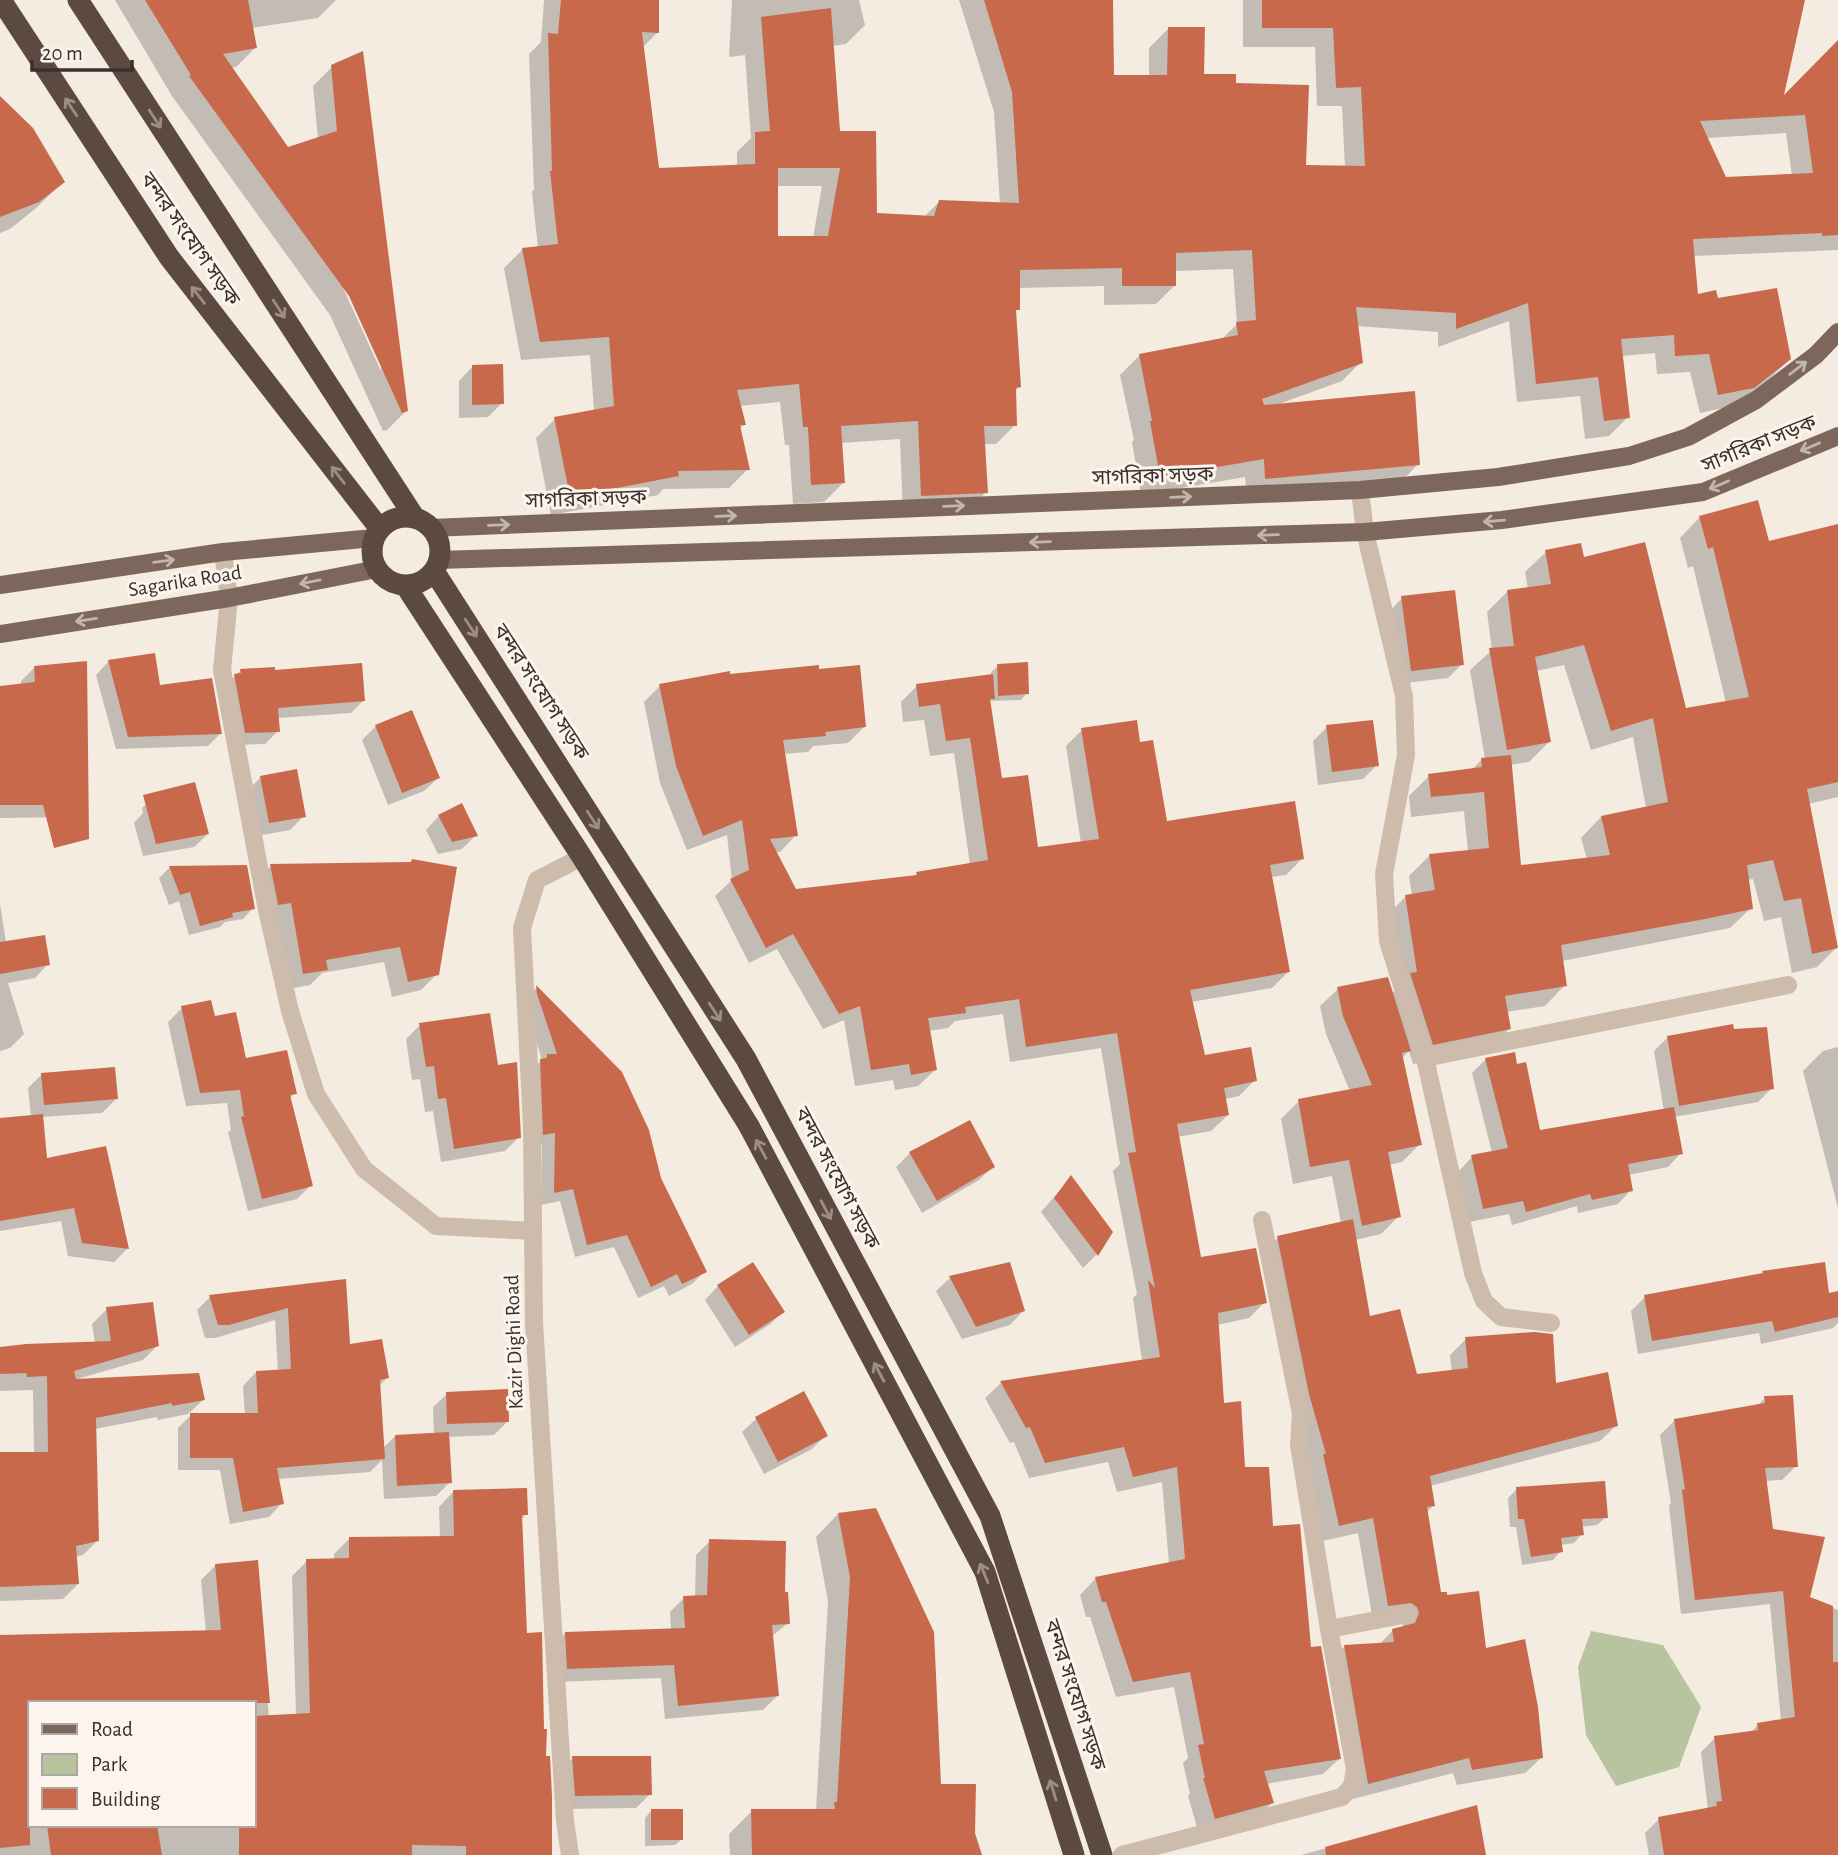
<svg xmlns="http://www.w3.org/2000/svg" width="1838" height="1855" viewBox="0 0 1838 1855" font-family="'Alegreya Sans','Noto Sans Bengali',sans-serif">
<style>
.green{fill:#b8c4a0}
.shadow{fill:#0003;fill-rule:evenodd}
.building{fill:#c8694b;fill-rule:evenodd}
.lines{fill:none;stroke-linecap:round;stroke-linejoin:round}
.street{stroke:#cdbbac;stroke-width:18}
.primary{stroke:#7d675c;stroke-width:18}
.highway{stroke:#5c4a42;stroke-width:21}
.oneway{stroke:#9c8e87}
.oneway2{stroke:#c2b5ac}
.labels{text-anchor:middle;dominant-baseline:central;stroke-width:6;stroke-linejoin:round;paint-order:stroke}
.street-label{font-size:21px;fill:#3b302b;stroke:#fbf5ee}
</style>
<rect width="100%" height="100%" fill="#f4ebe1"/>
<path class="green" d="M1591 1631 1663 1645 1701 1707 1679 1767 1616 1786 1586 1735 1578 1667Z"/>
<path class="shadow" d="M115 0H336L318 18 251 28 255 48 236 67 230 68 287 150 318 139 313 86 332 67 406 411 387 430 383 431 330 315 172 96ZM347 287 381 363V371L343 288Z
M544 0H657V33L643 47 658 170 737 167V152L751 138 745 55 729 57 732 0H859L865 25 846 44 832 46 838 133 876 214 924 217 940 201 1000 204 994 112 959 0H1111L1113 77H1149V48L1168 29 1203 76 1234 84 1304 167 1345 168 1342 106H1317L1315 47H1243V0H1794L1781 100 1838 43V250L1692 256 1696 297 1716 300 1790 359 1770 378 1733 406 1700 413 1690 372 1657 374 1655 353 1621 356 1628 417 1609 436 1585 439 1580 396 1517 402 1509 321 1438 347V332L1357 326 1361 362 1342 381 1279 404 1418 464 1399 484 1247 497 1245 477 1141 495 1132 442 1134 440 1120 375 1139 356 1221 340 1237 324 1233 269 1175 271V285L1156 304 1104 305V286L1018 288V309L1014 313 1019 387 1015 391V425L996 444H984L986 492 967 512 903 514 900 439 841 443 843 483 824 502 793 504 789 445H785L780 402 739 406 744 425 739 429 748 469 729 488 663 489 658 495 551 515 536 438 555 419 594 411 590 355 521 360 504 268 523 249 538 248 532 192 534 190 529 54 541 42ZM1786 133 1792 176 1724 179 1706 138ZM777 186H822L813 238H777Z
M0 98 63 182 35 209 10 229 0 233Z
M472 367 502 403 488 417 459 418V381Z
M1700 517 1768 543 1838 526V797L1808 804 1837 947 1817 967 1792 973 1781 917 1764 921 1753 879 1747 880 1751 908 1730 928 1562 961 1565 985 1545 1006 1506 1012 1509 1029 1489 1049 1413 1064 1409 1051 1402 1058 1420 1144 1402 1162 1388 1165 1399 1216 1381 1234 1355 1240 1369 1318 1416 1376 1452 1372 1450 1355 1466 1339 1555 1385 1616 1426 1600 1441 1430 1486 1433 1506 1426 1513 1439 1594 1485 1650 1541 1758 1525 1773 1457 1785 1453 1773 1353 1799 1329 1662 1344 1647 1379 1645 1393 1630 1404 1628 1402 1623 1373 1621 1358 1533 1323 1541 1262 1253 1278 1238 1341 1223 1332 1176 1293 1184 1281 1119 1299 1101 1350 1091 1326 1034 1320 1006 1338 989 1391 994 1397 989 1386 917 1406 896 1412 895 1409 876 1429 856 1468 852 1464 811 1411 817 1409 796 1429 776 1471 771 1482 759H1485L1470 670 1492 650 1487 612 1507 592 1528 589 1525 572 1546 552 1582 559 1685 710 1726 703 1693 566 1688 568 1680 538ZM1564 665 1591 750 1633 737 1646 808 1601 817 1581 838 1587 859 1519 867 1510 765 1529 762 1549 742 1536 671Z
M1402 598 1462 664 1448 678 1397 684 1389 612Z
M154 655 158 687 221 733 208 746 116 749 96 675 108 662Z
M998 666 1027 693 1021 700 990 701 1001 780 1036 849 1081 843 1066 746 1082 730 1139 744 1166 823 1302 859 1286 875 1271 877 1288 972 1272 988 1191 1002 1204 1057 1255 1080 1239 1096 1225 1099 1228 1115 1211 1131 1177 1137 1199 1259 1265 1302 1249 1318 1217 1325 1222 1405 1243 1469 1271 1527 1309 1649 1340 1758 1323 1774 1266 1784 1272 1803 1256 1819 1199 1834 1188 1796 1190 1794 1183 1763 1188 1758 1174 1687 1116 1697 1090 1617H1086L1080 1595 1096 1578 1169 1564 1162 1482 1117 1492 1108 1462 1029 1478 1014 1442 1010 1443 985 1398 1001 1383 1142 1361 1133 1298 1137 1294 1113 1171 1120 1164 1101 1048 1010 1062 1003 1014 955 1021 948 1028 928 1031 935 1070 918 1086 895 1090 893 1080 855 1086 844 1020 823 1029 777 949 749 963 715 896 732 880 727 835 687 850 660 783 644 702 660 686 729 676 864 727 848 743 813 746 808 752 783 754 796 835 780 852H775L795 891 914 877 917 874 970 865 954 753 930 756 924 720 903 722 901 702 917 686 991 676V672Z
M34 668 73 817 0 818V688L21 685V681Z
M241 670 274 672 364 700 351 713 277 718 278 731 265 744 233 745 223 688Z
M376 726 438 778 424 791 388 805 362 740Z
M1327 727 1377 765 1363 779 1318 785 1313 741Z
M261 777 304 816 290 830 256 836 247 791Z
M156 794 208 834 194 847 143 856 134 823 143 813 142 808Z
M439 816 476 835 462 849 438 854 426 830Z
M412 860 437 974 421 990 392 997 384 962 322 973 310 985 288 989 255 882 271 866 409 864Z
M245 867 253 908 243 919 225 922 220 927 189 935 179 901 169 905 159 878 169 868Z
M0 904 6 943 48 964 35 978 8 983 24 1034 10 1048 0 1051Z
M536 988 620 1073 659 1179 705 1271 692 1284 669 1296 664 1286 638 1298 614 1247 575 1257 560 1201 541 1205 542 1145 531 1147 528 1074 542 1060 524 1000Z
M182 1008 245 1061 295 1093 289 1099 311 1185 297 1199 248 1211 228 1132 231 1130 227 1103 186 1106 168 1022Z
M420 1025 496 1067 519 1137 505 1151 441 1162 433 1111 425 1112 420 1079 412 1080 406 1039Z
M1668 1037 1772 1088 1758 1102 1674 1117 1681 1153 1668 1167 1628 1175 1631 1190 1618 1204 1578 1213 1577 1206 1512 1225 1509 1214 1469 1222 1459 1171 1472 1157 1492 1153 1472 1073 1486 1059 1539 1132 1664 1111 1654 1051Z
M1838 1047V1208L1803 1071 1823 1051Z
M42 1074 116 1099 102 1113 41 1117 46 1160 127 1249 114 1262 68 1256 61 1221 0 1231V1120L31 1117 28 1088Z
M910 1153 993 1167 979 1180 922 1213 896 1167Z
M1071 1178 1111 1232 1096 1255 1083 1268 1041 1212Z
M1008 1264 1023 1311 1010 1325 962 1339 936 1291 950 1278Z
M1763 1272 1828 1295 1838 1293V1323L1833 1328 1761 1344 1759 1333 1638 1354 1631 1311 1645 1297 1761 1275Z
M345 1281 349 1346 387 1378 379 1386 382 1449 395 1436 434 1434 433 1407 447 1394 508 1421 494 1435 448 1437 450 1482 436 1496 384 1499 382 1460 370 1472 277 1479 282 1503 269 1517 230 1524 220 1470H178V1428L191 1415H245L243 1386 256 1372 278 1371 275 1320 215 1338H205L197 1310 210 1297Z
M718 1286 783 1312 769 1325 735 1347 705 1300Z
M107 1309 158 1345 143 1360 77 1379 203 1400 188 1414 158 1420 157 1417 95 1429 98 1540 83 1555 75 1557 78 1584 63 1599 0 1601V1453H34L33 1390 0 1391V1348L95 1343 92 1324Z
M1765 1398 1796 1466 1782 1480 1765 1481 1771 1530 1808 1598 1838 1610V1855H1649L1645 1833 1659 1819 1708 1810 1701 1752 1715 1738 1750 1733 1758 1725 1781 1721 1770 1604 1681 1614 1669 1505 1671 1503 1660 1435 1674 1421 1757 1406Z
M756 1419 826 1435 812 1449 764 1474 742 1432Z
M1517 1489 1606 1517 1597 1525 1581 1527 1582 1534 1574 1543 1560 1545 1561 1551 1553 1560 1522 1565 1516 1527H1510L1508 1498Z
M453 1492 526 1514 521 1520 526 1635 542 1731 550 1855H0V1637L206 1632 201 1580 216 1565 256 1562 269 1717 296 1715 292 1576 307 1561 334 1560V1554L349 1539 440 1538 439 1507ZM30 1703H254V1825H30Z
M838 1514 939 1786 973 1834 980 1855H730L729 1834 752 1811 816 1810 828 1601 816 1537Z
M710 1541 783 1594 788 1623 771 1637 777 1696 763 1710 665 1719 661 1678 554 1682 552 1647 565 1633 671 1630 670 1612 684 1598 695 1597 696 1555Z
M573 1758 650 1794 636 1808 562 1809 559 1772Z
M1475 1808 1485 1855H1301Z
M651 1811 682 1839 675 1845 645 1846V1818Z"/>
<path class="building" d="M145 0H248L257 48 223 54 288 147 337 131 331 65 363 51 408 411 402 413 349 296 189 76 191 75Z
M561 0H659V33L642 32 659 168 755 164V132L770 131 761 17 831 8 840 131H876L877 213 934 216 939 200 1019 203 1012 92 984 0H1113L1114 75H1167L1168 27H1205L1204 74H1236V83L1309 85 1306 165 1365 166 1361 87 1336 88 1333 28H1262V0H1805L1784 95 1838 40V235L1822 236V233L1693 239 1698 294 1716 290 1718 298 1777 288 1791 359 1754 388 1718 395 1709 354 1675 356 1674 335 1621 339 1630 418 1604 421 1598 377 1536 384 1528 303 1456 329V313L1356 307 1363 363 1262 399 1264 405 1415 391 1420 465 1265 479 1264 459 1160 477 1150 421H1152L1139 354 1238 335 1236 322 1256 320 1252 250 1176 253V286H1122V268L1020 270V310H1016L1021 387 1016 388 1017 426H984L988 493 921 496 918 421 841 426 845 483 811 485 808 427H803L799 384 737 390 746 425H740L750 470 678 471 679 476 570 497 554 417 614 406 609 337 540 342 522 248 558 244 550 171H552L548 33 558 34ZM1805 115 1813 173 1726 177 1700 121ZM778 168H840L828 236H778Z
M0 96 33 128 65 182 39 202 0 217Z
M503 364 504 404 472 405V365Z
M1758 500 1769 541 1838 524V782L1807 789 1838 948 1812 954 1801 898 1784 901 1773 860 1747 865 1753 909 1705 919 1561 945 1567 986 1505 996 1511 1029 1433 1045 1410 973 1417 972 1405 895 1435 890 1429 854 1489 848 1484 792 1431 797 1428 774 1482 767 1481 758 1511 755 1521 865 1610 855 1601 816 1668 802 1653 718 1611 731 1584 645 1535 657 1551 742 1507 750 1489 648 1514 646 1507 590 1551 584 1545 550 1581 543 1584 557 1645 542 1686 708 1749 697 1713 547 1708 549 1699 516Z
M1455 590 1464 665 1411 671 1401 596Z
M155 653 160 685 212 678 222 734 128 737 108 660Z
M87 661 89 839 54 848 43 805H0V686L35 682 34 666Z
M1028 662 1029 694 998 696 997 664Z
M362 663 365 701 278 708 280 732 245 733 234 674 241 673 240 669 275 667V670Z
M819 665V669L860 665 866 727 825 732 826 736 783 740 798 836 770 839 796 889 917 875 916 872 988 860 970 738 946 741 940 704 919 707 916 684 993 674 995 699H990L1002 778 1028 775 1038 847 1099 839 1081 728 1137 720 1140 742 1153 740 1167 821 1295 801 1304 859 1270 865 1290 972 1190 990 1205 1055 1251 1047 1257 1081 1224 1088 1229 1115 1177 1124 1201 1257 1256 1248 1267 1303 1218 1313 1224 1403 1241 1401 1245 1467H1269L1273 1526 1300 1524 1311 1647 1321 1646 1341 1759 1264 1771 1274 1803 1215 1819 1203 1778H1205L1198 1745 1204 1744 1190 1672 1133 1682 1106 1602H1102L1095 1577 1185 1559 1177 1467 1133 1477 1124 1447 1045 1463 1030 1427 1026 1428 1000 1381 1160 1357 1148 1280 1155 1288 1128 1153 1136 1152 1117 1033 1026 1047 1019 999 965 1007 966 1013 928 1018 937 1070 911 1075 909 1064 871 1070 860 1006 839 1014 793 934 766 948 730 879 749 870 742 820 703 836 676 766 659 684 730 671V674Z
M412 710 440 778 402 793 375 725Z
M1373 720 1379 766 1332 772 1326 725Z
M297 769 306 817 269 823 260 776Z
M195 782 209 834 156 844 143 795Z
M462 803 478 836 452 842 438 815Z
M412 859 457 867 439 975 408 982 400 947 326 960 328 970 303 974 291 903 278 905 270 864 411 862Z
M247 865 255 909 232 913 233 917 200 926 190 892 180 895 169 866Z
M45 935 50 965 0 974V942Z
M1388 977 1411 1051 1402 1053 1422 1145 1388 1152 1401 1217 1362 1226 1349 1160 1310 1167 1298 1099 1372 1085 1343 1016 1337 987Z
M536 985 622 1072 649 1130 661 1178 707 1272 682 1284 677 1274 651 1287 627 1235 587 1245 573 1189 554 1193 555 1133 543 1135 540 1059 547 1058V1054H557L537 994Z
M211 1000 215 1016 236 1012 246 1058 287 1050 297 1094 290 1095 313 1186 262 1199 241 1117 244 1116 240 1090 200 1093 181 1006Z
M490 1013 498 1065 517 1062 521 1138 454 1149 446 1098 438 1099 434 1066 426 1067 419 1023Z
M1733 1024 1734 1029 1767 1027 1774 1089 1679 1106 1667 1036Z
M1515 1052 1517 1064 1526 1062 1540 1130 1674 1107 1683 1154 1628 1164 1633 1191 1592 1200 1590 1194 1526 1212 1523 1201 1483 1209 1471 1155 1508 1148 1485 1058Z
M115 1067 118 1099 44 1105 41 1073Z
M43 1114 47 1158 106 1146 129 1249 82 1243 74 1208 0 1221V1118Z
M970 1120 995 1167 937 1201 909 1152Z
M1071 1175 1113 1232 1098 1256 1054 1198Z
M1353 1219 1370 1316 1400 1309 1417 1374 1468 1368 1465 1337 1534 1332 1553 1334 1556 1383 1608 1372 1618 1426 1430 1476 1435 1506 1427 1507 1441 1592H1447V1595L1479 1591 1486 1648 1525 1639 1538 1707 1543 1758 1472 1770 1469 1758 1368 1784 1344 1645 1394 1642 1392 1629 1415 1623 1419 1613 1417 1607 1411 1603 1388 1606 1373 1518 1339 1526 1323 1454H1326L1309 1394 1277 1236Z
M753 1262 785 1312 749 1335 717 1285Z
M1010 1262 1025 1311 976 1327 949 1276Z
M1825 1262 1829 1293 1838 1291V1317L1775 1332 1772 1321 1652 1341 1644 1295 1763 1273 1762 1271Z
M346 1279 350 1344 382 1339 389 1378 380 1380 385 1459 277 1468 284 1504 243 1512 233 1458H190V1413H258L256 1371 291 1369 288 1308 229 1325H218L209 1295Z
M153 1302 159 1346 74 1371 76 1379 199 1373 205 1400 172 1406V1403L96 1418 99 1541 76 1546 79 1584 0 1587V1452H48L47 1376 27 1377 26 1373 0 1374V1347L26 1344 111 1341 106 1307Z
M508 1389 509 1422 447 1424 446 1392Z
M804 1391 828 1436 778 1462 755 1417Z
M1793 1395 1798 1467 1765 1468 1773 1529 1825 1537 1810 1597 1833 1606V1662H1838V1855H1664L1658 1817 1717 1806 1716 1802 1722 1801 1714 1736 1758 1730 1757 1723 1795 1717 1783 1591 1695 1600 1682 1490 1685 1489 1674 1419 1765 1403 1764 1396Z
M449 1432 452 1483 397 1486 395 1435Z
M1605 1481 1608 1518 1582 1519 1584 1535 1561 1538 1563 1552 1531 1557 1524 1519H1518L1516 1487Z
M527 1488 528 1515H522L527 1633 542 1632 544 1729H547L546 1756H550L552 1796V1855H466V1846L412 1845V1855H239V1825H254V1716L310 1713 306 1559 349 1558V1537L454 1536 453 1490Z
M876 1508 934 1632 941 1784H976L975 1833 982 1855H752L751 1809H835L834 1802H837L850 1577 838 1513Z
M709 1539 786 1541 785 1592H788L790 1624 772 1625 779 1696 678 1706 674 1665 567 1669 565 1632 685 1628 683 1596 707 1595Z
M258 1560 270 1703H30V1845L0 1848V1635L221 1630 215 1564Z
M572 1756H651L652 1795 575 1796Z
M1477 1805 1486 1855H1326L1325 1847Z
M651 1809H683V1840H651Z
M47 1825H157L162 1855H51Z"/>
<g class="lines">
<path class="street" d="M1360 490 1365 532 1404 696 1406 755 1384 874 1388 941 1425 1058 1473 1273 1484 1301 1501 1317 1551 1323
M223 552 229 598 222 670 267 910 290 1011 316 1094 364 1169 436 1226 533 1231
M1425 1058 1788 985
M1329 1629 1408 1614
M570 1855 565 1821 534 1322 532 1126 522 928 537 880 582 857
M1122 1855 1342 1797 1352 1786 1355 1769 1329 1629 1299 1445 1301 1414 1262 1220"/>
<path class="primary" d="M431 528 1360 490 1498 477 1629 456 1688 437 1756 400 1816 355 1838 332
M439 560 1365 532 1502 520 1703 492 1838 436
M0 585 223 552 374 538
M0 634 229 598 377 569"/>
<path class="highway" d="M1 0 169 257 380 529
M78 0 415 518
M372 551a34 34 0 1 1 68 0a34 34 0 1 1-68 0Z
M434 571 746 1059 990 1516 1102 1855
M405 585 582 857 749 1126 985 1572 1074 1855"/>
</g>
<defs><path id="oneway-shaft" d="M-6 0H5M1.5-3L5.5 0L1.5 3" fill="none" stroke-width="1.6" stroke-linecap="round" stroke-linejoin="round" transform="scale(1.75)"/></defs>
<g class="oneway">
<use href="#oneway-shaft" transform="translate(71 107) rotate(-123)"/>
<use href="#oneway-shaft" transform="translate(155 119) rotate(57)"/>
<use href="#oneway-shaft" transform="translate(198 295) rotate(-128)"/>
<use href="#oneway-shaft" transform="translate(279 309) rotate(57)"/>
<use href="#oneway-shaft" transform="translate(338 475) rotate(-128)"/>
<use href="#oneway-shaft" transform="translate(471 628) rotate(57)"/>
<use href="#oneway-shaft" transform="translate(593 820) rotate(57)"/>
<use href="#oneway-shaft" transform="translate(715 1012) rotate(57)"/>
<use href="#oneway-shaft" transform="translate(761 1149) rotate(-118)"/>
<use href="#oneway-shaft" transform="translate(826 1210) rotate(62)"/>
<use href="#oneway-shaft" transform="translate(879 1372) rotate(-118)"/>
<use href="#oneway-shaft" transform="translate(984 1573) rotate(-112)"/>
<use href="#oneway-shaft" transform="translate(1053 1790) rotate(-107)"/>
</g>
<g class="oneway2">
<use href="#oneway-shaft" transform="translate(1798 368) rotate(-37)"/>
<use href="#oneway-shaft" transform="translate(1810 447) rotate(157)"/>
<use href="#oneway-shaft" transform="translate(1719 485) rotate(157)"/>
<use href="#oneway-shaft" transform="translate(1181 497) rotate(-2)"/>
<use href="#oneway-shaft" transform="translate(954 506) rotate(-2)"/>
<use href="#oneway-shaft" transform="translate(726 516) rotate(-2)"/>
<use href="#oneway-shaft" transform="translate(1494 521) rotate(175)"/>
<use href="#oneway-shaft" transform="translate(499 525) rotate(-2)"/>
<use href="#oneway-shaft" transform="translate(1268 535) rotate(178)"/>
<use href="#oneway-shaft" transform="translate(1040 542) rotate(178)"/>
<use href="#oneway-shaft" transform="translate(164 561) rotate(-8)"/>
<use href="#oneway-shaft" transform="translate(310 582) rotate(169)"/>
<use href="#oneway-shaft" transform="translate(86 620) rotate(171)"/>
</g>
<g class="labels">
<g class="street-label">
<text transform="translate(190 239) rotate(55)">বন্দর সংযোগ সড়ক</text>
<text transform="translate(1759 444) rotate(-22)">সাগরিকা সড়ক</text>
<text transform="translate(1153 476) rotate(-2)">সাগরিকা সড়ক</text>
<text transform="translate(586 499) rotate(-2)">সাগরিকা সড়ক</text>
<text transform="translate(185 581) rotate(-9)">Sagarika Road</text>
<text transform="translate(541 692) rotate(57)">বন্দর সংযোগ সড়ক</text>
<text transform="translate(837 1178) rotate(62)">বন্দর সংযোগ সড়ক</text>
<text transform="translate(514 1342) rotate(-92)">Kazir Dighi Road</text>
<text transform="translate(1075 1695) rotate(72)">বন্দর সংযোগ সড়ক</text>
</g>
</g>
<rect x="28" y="1701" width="228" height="126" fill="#fbf5ee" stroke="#aea6a0" stroke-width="2"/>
<rect x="42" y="1724" width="35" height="10" fill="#7d675c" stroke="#aea6a0" stroke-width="2"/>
<text x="91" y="1736" font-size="21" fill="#3b302b">Road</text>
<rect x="42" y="1754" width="35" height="21" fill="#b8c4a0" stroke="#aea6a0" stroke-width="2"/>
<text x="91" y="1771" font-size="21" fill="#3b302b">Park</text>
<rect x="42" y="1788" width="35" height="21" fill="#c8694b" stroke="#aea6a0" stroke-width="2"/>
<text x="91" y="1806" font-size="21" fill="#3b302b">Building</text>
<path d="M32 60v10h100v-10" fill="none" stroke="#3b302b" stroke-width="3.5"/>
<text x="42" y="60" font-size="21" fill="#3b302b" stroke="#fbf5ee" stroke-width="5" paint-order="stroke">20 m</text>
</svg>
